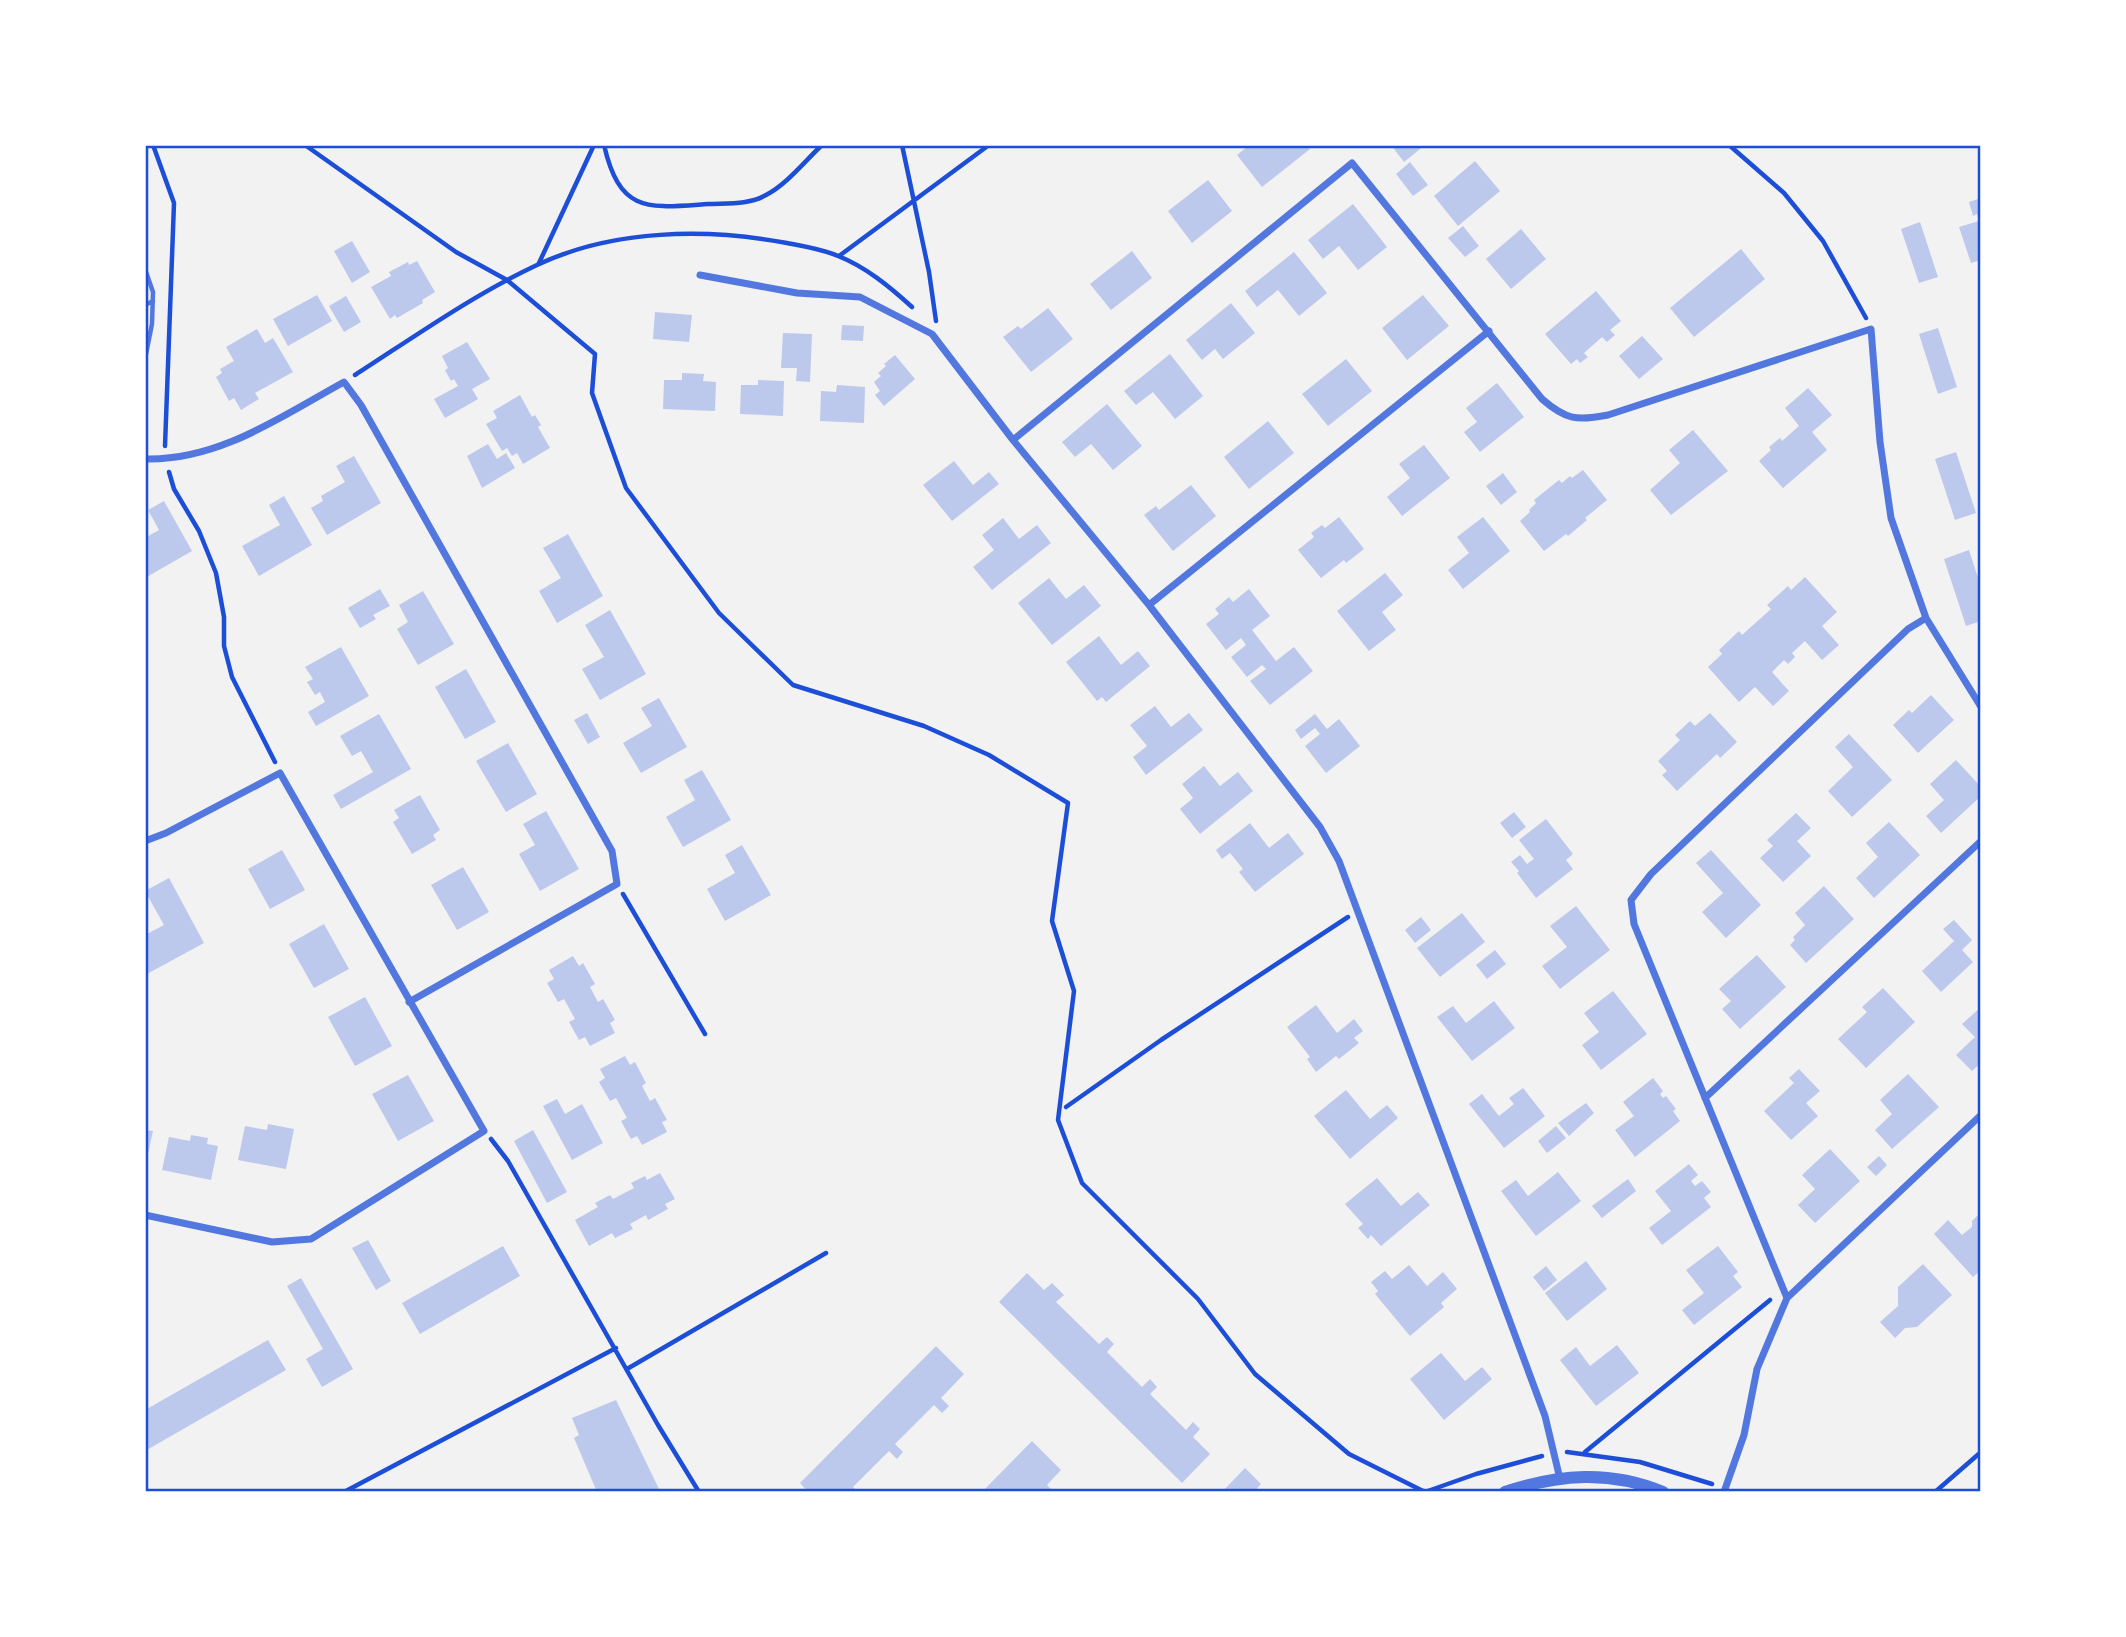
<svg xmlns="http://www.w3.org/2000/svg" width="2126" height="1637" viewBox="0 0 2126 1637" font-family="Karla,sans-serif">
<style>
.building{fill:#bdc9ec}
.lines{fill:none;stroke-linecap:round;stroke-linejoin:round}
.path{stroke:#1d4ed8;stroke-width:4.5}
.service{stroke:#5277de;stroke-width:4.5}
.minor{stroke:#5277de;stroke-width:7}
.tertiary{stroke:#5277de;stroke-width:12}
.neatline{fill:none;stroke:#1d4ed8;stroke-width:2.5}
</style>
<rect width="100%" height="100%" fill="#f2f2f2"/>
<path class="building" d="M1249 145H1306L1310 149 1262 187 1237 155Z
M1391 145H1425L1404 162Z
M1475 161 1500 191 1458 226 1434 196Z
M1410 162 1428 185 1413 196 1396 174Z
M1208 180 1232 211 1192 243 1168 211Z
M1981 198V260L1971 263 1959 227 1979 221 1977 214 1973 216 1969 202Z
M1353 204 1387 247 1358 270 1339 246 1323 259 1308 240Z
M1920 222 1938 277 1919 283 1901 229Z
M1463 226 1479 246 1465 257 1448 238Z
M1521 229 1546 259 1511 289 1486 259Z
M352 241 370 272 352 283 334 251Z
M1741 249 1765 279 1694 337 1670 308Z
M1132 251 1152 278 1111 310 1090 284Z
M1294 252 1327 293 1299 316 1278 290 1257 307 1245 291Z
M417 261 435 292 422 300 423 303 397 318 395 315 390 319 371 287 391 276 389 272 408 262 409 265Z
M1596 291 1621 321 1610 330 1615 335 1607 342 1602 337 1584 353 1588 357 1580 363 1577 359 1571 364 1545 334Z
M317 295 332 321 288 346 273 319Z
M1423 295 1449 326 1407 360 1382 328Z
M346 296 361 322 344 332 329 306Z
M1231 303 1255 333 1223 359 1215 349 1202 360 1186 340Z
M1048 308 1073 339 1031 372 1003 337 1018 326 1021 329Z
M655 312 692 315 689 342 653 339Z
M842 325 864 326 863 341 841 340Z
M1938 328 1957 387 1938 394 1919 334Z
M257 329 265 343 273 338 293 372 255 393 259 399 241 410 234 398 229 401 216 377 222 373 220 369 234 361 226 347Z
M783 333 812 334 810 382 796 381 797 368H781Z
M1642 336 1663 359 1639 379 1619 356Z
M467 342 490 379 472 389 478 399 445 418 434 399 458 386 454 379 451 381 445 370 448 368 442 356Z
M1170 354 1203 396 1175 419 1153 392 1136 405 1124 391Z
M895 355 915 379 884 406 875 395 880 391 874 382 881 376 878 373 886 366 884 364Z
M1346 359 1372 391 1328 426 1302 394Z
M682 373 704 374 703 381 716 382 715 411 663 409 664 380H682Z
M758 380 784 381 783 416 740 414 741 385H758Z
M1497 383 1524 417 1480 452 1464 432 1477 422 1466 408Z
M837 385 865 387 864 423 820 421 821 391 836 392Z
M1808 388 1832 415 1812 432 1827 450 1783 488 1759 461 1771 450 1769 447 1780 438 1782 441 1799 426 1785 408Z
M520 395 532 417 535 415 541 425 538 427 550 448 523 464 517 453 512 456 507 448 502 451 486 424 497 418 493 411Z
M1107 404 1142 446 1113 470 1091 444 1075 457 1062 442Z
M1268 421 1294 453 1249 489 1224 457Z
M1693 430 1728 471 1671 515 1650 490 1680 463 1669 450Z
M488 444 497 459 506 453 515 468 482 488 467 456Z
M1424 445 1450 478 1402 516 1387 497 1410 478 1399 464Z
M1956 452 1976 513 1955 520 1935 459Z
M354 456 381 503 327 535 311 508 323 501 321 496 345 482 336 466Z
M954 461 973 485 989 472 999 484 952 521 923 485Z
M1583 470 1607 500 1585 518 1587 520 1568 536 1566 534 1544 551 1520 521 1530 512 1529 510 1536 503 1534 500 1559 480 1562 483 1570 476 1572 478Z
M1503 473 1517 492 1501 505 1486 486Z
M1191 485 1216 516 1173 551 1144 515 1156 506 1159 510Z
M284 496 312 545 259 576 242 546 280 525 269 505Z
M164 501 192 551 145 578V538L159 530 148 510Z
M1339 517 1364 549 1346 563 1344 560 1321 578 1298 550 1314 537 1311 533 1322 525 1325 528Z
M1483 517 1510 551 1463 589 1448 570 1469 553 1457 537Z
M1003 518 1019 539 1037 525 1051 543 992 590 973 567 994 550 982 535Z
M568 534 603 596 557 623 539 591 561 578 543 548Z
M1969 550 1981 587V621L1966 626 1944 559Z
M1385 573 1403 595 1382 612 1396 630 1369 651 1337 611Z
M1805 577 1837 612 1822 626 1839 645 1822 660 1805 641 1792 653 1795 657 1788 664 1784 660 1772 672 1789 691 1773 706 1755 687 1739 702 1708 667 1722 654 1719 650 1739 631 1742 635 1771 609 1767 605 1788 586 1791 590Z
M1049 578 1066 599 1084 585 1101 606 1052 645 1018 603Z
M380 589 390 606 373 615 376 619 360 628 348 608Z
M1249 589 1270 616 1252 630 1276 661 1294 647 1313 671 1270 705 1250 681 1266 669 1262 665 1247 677 1231 657 1246 645 1241 638 1226 650 1206 624 1219 614 1215 609 1229 597 1233 602Z
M423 591 454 644 418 665 397 629 408 622 399 605Z
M610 610 646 674 600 700 582 669 604 657 585 625Z
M1099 636 1121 665 1138 651 1150 666 1106 702 1102 697 1097 701 1066 662Z
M341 647 369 696 316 726 308 712 325 702 320 692 315 695 307 682 313 679 305 667Z
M466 669 496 722 465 739 435 687Z
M1931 695 1954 720 1918 753 1893 725 1909 710 1912 713Z
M659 698 687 747 641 773 623 743 652 726 641 708Z
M1155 706 1171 727 1189 713 1203 730 1146 775 1133 757 1147 746 1130 725Z
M587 713 600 737 588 744 574 720Z
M1710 713 1737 742 1720 758 1717 754 1677 791 1662 775 1667 771 1658 761 1680 740 1675 735 1690 721 1695 726Z
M379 714 411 769 341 809 333 795 373 772 361 751 352 756 340 736Z
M1315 714 1327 729 1339 719 1360 746 1326 773 1305 746 1320 734 1315 728 1301 739 1295 730Z
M1849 734 1892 780 1852 817 1828 791 1853 767 1835 747Z
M508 743 537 794 506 812 476 761Z
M1956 760 1981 787V796L1941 833 1926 816 1944 800 1930 784Z
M1204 766 1220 786 1238 772 1253 791 1200 834 1180 809 1193 798 1182 784Z
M702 770 731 820 683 847 666 817 695 800 684 780Z
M420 795 440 830 433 835 436 840 412 854 393 822 399 818 394 810Z
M546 811 579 869 540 891 519 854 535 845 523 824Z
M1514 812 1526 827 1512 838 1500 823Z
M1796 813 1811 828 1797 841 1811 856 1783 882 1760 858 1773 846 1767 840Z
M1546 819 1573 854 1566 860 1573 869 1536 898 1517 873 1519 871 1511 862 1520 855 1527 864 1534 859 1519 840Z
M1889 822 1920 855 1874 898 1856 878 1878 857 1866 843Z
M1250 823 1269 848 1288 833 1304 854 1255 892 1239 872 1243 869 1230 853 1222 859 1216 850Z
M742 845 771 895 725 921 707 889 735 873 725 855Z
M282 850 305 890 270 909 248 869Z
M1711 850 1761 905 1726 938 1702 912 1723 893 1696 863Z
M463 867 489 912 457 930 431 885Z
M169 878 204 943 145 975V935L164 925 145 891Z
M1824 886 1854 919 1806 963 1790 945 1795 940 1793 937 1805 925 1795 913Z
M1576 906 1610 950 1560 989 1542 966 1567 947 1550 926Z
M1462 913 1485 942 1440 977 1417 948Z
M1421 917 1431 930 1415 943 1405 930Z
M1954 920 1972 940 1962 950 1973 962 1941 992 1922 971 1954 941 1943 929Z
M324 924 349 969 314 988 289 944Z
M1495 950 1506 964 1487 979 1476 965Z
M1757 955 1786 987 1740 1029 1722 1009 1731 1001 1719 989Z
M573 956 579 966 583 963 595 984 590 987 598 1002 603 999 615 1020 610 1023 615 1033 590 1046 585 1037 579 1040 569 1022 575 1019 564 999 558 1002 547 983 554 979 549 970Z
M1883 988 1915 1022 1866 1068 1838 1039 1867 1012 1862 1007Z
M1613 991 1647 1034 1601 1070 1582 1045 1599 1032 1584 1013Z
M365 997 392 1046 355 1066 328 1017Z
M1494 1001 1515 1028 1472 1061 1437 1017 1453 1006 1466 1023Z
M1316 1005 1337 1033 1354 1019 1363 1031 1354 1038 1359 1043 1339 1059 1336 1056 1316 1072 1307 1059 1310 1057 1287 1027Z
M1981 1007V1063L1972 1071 1956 1055 1975 1037 1962 1024Z
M625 1056 630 1065 635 1062 646 1083 642 1086 650 1101 655 1098 667 1120 662 1122 667 1132 642 1145 637 1136 631 1139 621 1121 627 1118 616 1098 610 1101 599 1082 605 1078 600 1069Z
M1799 1069 1820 1091 1806 1103 1818 1116 1791 1140 1764 1111 1794 1083 1789 1078Z
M1908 1074 1939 1107 1892 1149 1875 1130 1892 1114 1880 1100Z
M408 1075 434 1121 398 1141 372 1094Z
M1653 1078 1663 1091 1660 1094 1663 1098 1666 1096 1676 1109 1673 1111 1680 1121 1635 1157 1615 1130 1634 1116 1623 1102Z
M1523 1088 1545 1116 1504 1148 1469 1104 1482 1094 1499 1116 1514 1104 1509 1098Z
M1346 1090 1370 1119 1387 1105 1398 1118 1350 1159 1314 1116Z
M557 1099 565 1114 582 1104 603 1143 572 1160 543 1106Z
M1586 1103 1594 1113 1569 1136 1558 1123Z
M268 1124 294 1129 286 1169 238 1160 245 1126 267 1130Z
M1556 1126 1566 1138 1547 1153 1538 1141Z
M145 1130 153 1131 146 1163H145Z
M533 1130 567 1192 547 1203 514 1141Z
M191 1135 208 1138 207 1144 218 1146 211 1180 162 1170 169 1137 190 1141Z
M1830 1149 1860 1181 1815 1223 1798 1205 1815 1189 1802 1175Z
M1879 1156 1887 1165 1876 1176 1867 1167Z
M1689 1164 1698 1175 1691 1181 1695 1186 1702 1181 1711 1192 1704 1198 1711 1207 1662 1245 1649 1228 1671 1211 1655 1191Z
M1558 1172 1581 1201 1536 1236 1501 1191 1516 1180 1528 1196Z
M660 1173 675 1199 665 1204 668 1209 648 1220 646 1215 630 1224 633 1229 615 1238 612 1233 589 1246 575 1220 598 1207 595 1203 610 1195 613 1199 634 1188 631 1183 645 1176 647 1180Z
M1377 1178 1401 1206 1418 1192 1430 1205 1381 1246 1371 1235 1368 1239 1358 1228 1363 1224 1345 1204Z
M1628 1179 1636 1191 1602 1218 1592 1206Z
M1981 1212V1270L1973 1277 1934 1234 1948 1220 1962 1235 1972 1227V1221Z
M368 1240 391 1281 376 1290 352 1248Z
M503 1246 520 1276 420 1334 402 1303Z
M1718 1246 1738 1272 1733 1276 1742 1287 1694 1325 1682 1310 1704 1293 1686 1270Z
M1586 1261 1607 1289 1567 1321 1545 1293Z
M1923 1264 1952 1295 1917 1327 1905 1328 1895 1338 1880 1322 1898 1306V1287Z
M1409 1265 1427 1286 1443 1272 1457 1289 1441 1303 1444 1307 1410 1336 1375 1294 1378 1291 1371 1282 1385 1271 1392 1279Z
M1546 1266 1557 1280 1544 1291 1533 1277Z
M1027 1273 1044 1290 1052 1283 1064 1295 1056 1302 1099 1344 1107 1337 1114 1344 1107 1352 1142 1387 1150 1379 1157 1387 1150 1394 1186 1430 1193 1422 1200 1429 1193 1437 1210 1454 1182 1483 999 1302Z
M301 1278 353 1369 322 1387 306 1359 323 1349 287 1286Z
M268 1340 286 1370 145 1451V1410Z
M1617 1345 1639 1373 1596 1406 1560 1360 1576 1347 1590 1366Z
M936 1346 964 1374 941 1398 949 1406 942 1413 934 1405 895 1444 903 1452 897 1459 889 1451 853 1487 858 1492H808L800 1483Z
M1441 1353 1465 1381 1482 1367 1492 1379 1444 1420 1410 1379Z
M616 1400 659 1489 661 1492H597L574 1438 579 1435 572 1418Z
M1032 1441 1061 1470 1047 1485 1054 1492H982Z
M1245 1468 1261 1484 1254 1492H1222Z"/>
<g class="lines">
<path class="path" d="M153 145 174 203 165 446
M305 145 456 252 507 280 595 354 592 393 626 488 719 613 793 685 924 726 989 755 1068 803 1052 921 1074 991 1058 1120 1082 1183 1198 1299 1255 1374 1349 1454 1425 1492
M604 145C620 214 648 208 708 204 727 203 749 205 766 195 787 184 804 162 822 145
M902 145 929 272 936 321
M1729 145 1784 193 1823 241 1866 318
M839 256 989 145
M539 263 594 145
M355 375C414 337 473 295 537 265 613 229 706 228 787 243 803 246 822 249 838 256 866 267 890 287 912 307
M169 472 174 489 199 531 216 573 224 617V646L232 677 275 762
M623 894 705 1034
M1066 1107 1161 1040 1348 917
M491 1139 508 1161 658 1425 699 1492
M627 1369 826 1253
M1567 1452 1640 1462 1712 1484
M1585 1452 1770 1300
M344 1492 616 1348
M1425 1492 1476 1474 1542 1456
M1935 1492 1981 1452"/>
<path class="service" d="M145 269 153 292 152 324 145 359
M145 305 153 301"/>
<path class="minor" d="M700 275 797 293 860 297 932 334 1013 440 1352 163 1542 399C1566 420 1577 421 1608 415L1871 329 1880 442 1891 518 1926 618 1981 707
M1013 440 1149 605 1320 827 1339 861 1545 1416 1560 1479
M145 459C219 461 282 416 344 382L361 405 612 851 617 884 409 1002
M1149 605 1489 331
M145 841 166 833 280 773 484 1131 311 1239 272 1242 145 1215
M1705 1098 1981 841
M1787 1298 1634 924 1631 900 1651 874 1908 629 1926 618
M1724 1492 1744 1435 1757 1369 1787 1298 1981 1115"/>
<path class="tertiary" d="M1505 1492C1559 1474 1610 1470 1663 1492"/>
</g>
<rect width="2126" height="1637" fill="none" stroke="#ffffff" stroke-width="294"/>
<rect x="147" y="147" width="1832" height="1343" class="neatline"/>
</svg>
